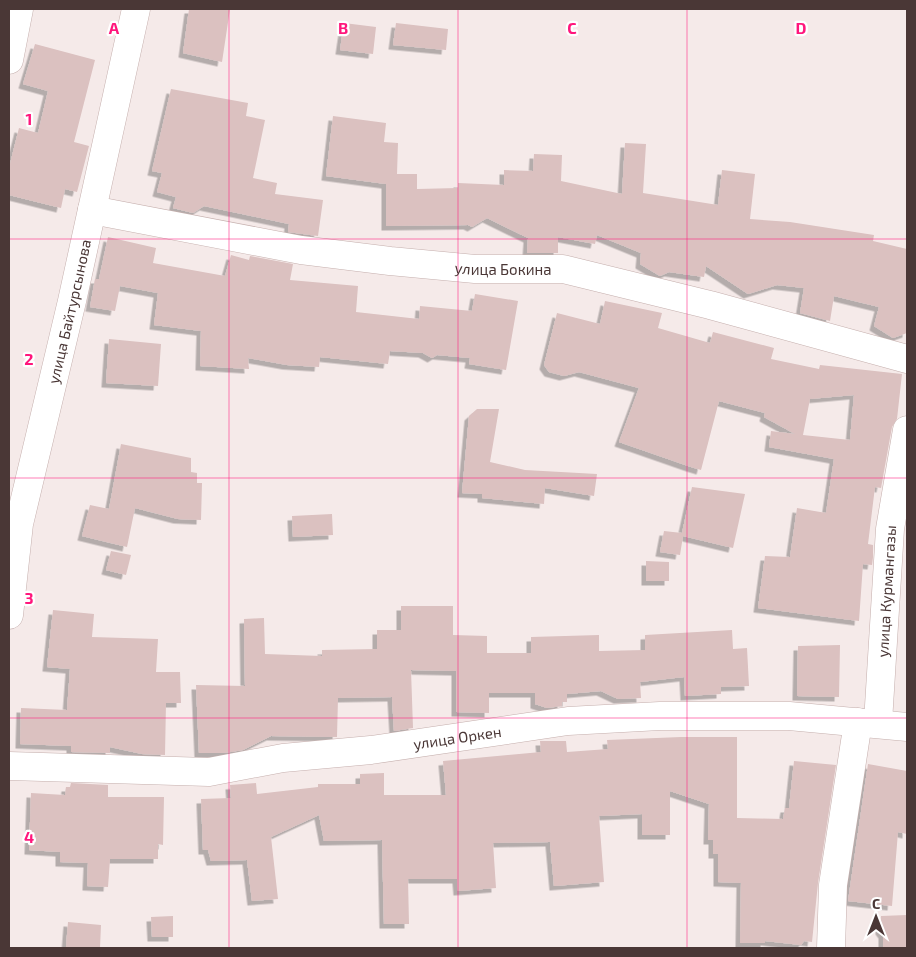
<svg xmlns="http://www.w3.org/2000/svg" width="916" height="957" viewBox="0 0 916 957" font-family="'Exo 2',sans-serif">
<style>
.building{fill:#dbc1c0;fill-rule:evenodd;filter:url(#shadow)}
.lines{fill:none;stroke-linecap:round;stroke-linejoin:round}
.minor-casing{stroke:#c5afad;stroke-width:29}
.minor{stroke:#fff;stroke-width:28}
.grid{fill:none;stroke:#ff167c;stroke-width:1;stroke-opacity:0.55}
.labels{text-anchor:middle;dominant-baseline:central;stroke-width:4.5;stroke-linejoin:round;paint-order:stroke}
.street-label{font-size:15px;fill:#4a3736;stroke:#fff}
.grid-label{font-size:16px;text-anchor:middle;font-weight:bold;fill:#ff167c;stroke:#fff;stroke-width:4.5;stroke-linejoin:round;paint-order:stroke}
</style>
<defs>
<filter id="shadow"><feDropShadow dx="-4.5" dy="4.5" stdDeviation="0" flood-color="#0004"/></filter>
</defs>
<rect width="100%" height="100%" fill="#f5eae9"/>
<path class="building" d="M189 9H230L222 62 183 53Z
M344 23 376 27 373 54 340 50Z
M396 23 448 29 446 50 393 45Z
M35 44 95 60 74 142 89 146 77 192 65 189 61 208 9 195V168L19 128 38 133 48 91 23 84Z
M171 89 248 103 246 116 265 120 253 178 277 183 275 194 323 200 318 236 288 232 289 224 204 206 193 213 173 208 176 197 157 192 162 173 152 171Z
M333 116 386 123 384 142 398 143 397 174H417V189L458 188V183L504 185V170L533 171 534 154 562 155 561 181 622 194 625 143 646 144 643 193 718 205 722 170 755 174 750 219 790 222 874 235 873 241 907 249V333L893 338 874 326 879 307 834 296 830 321 800 313 804 288 777 285 748 294 706 266 704 277 669 272 660 276 640 264 641 253 597 235 595 244 558 237V253H527L528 238 487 218 472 227 468 225 386 226V184L326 176Z
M108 237 156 248 153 263 225 276 231 255 249 260 250 256 293 264 290 280 358 286 356 312 419 319 420 306 472 311 475 294 518 301 506 370 469 364 470 358 437 355 432 358 423 353 390 351 388 364 320 357 319 367 287 365 248 358 249 369 200 366 201 331 154 325 158 293 120 286 115 311 90 307 95 279H99Z
M605 301 662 313 658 328 710 343 713 332 774 348 771 359 819 369 820 365 902 374 897 419 892 427 881 488 875 487 868 544 873 545V557L872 565 863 564 859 621 758 608 765 556 790 557 797 508 826 513 834 459 769 447 771 431 795 434 764 417 765 413 719 401 701 470 691 467 619 442 639 388 579 372 564 376 549 372 544 365 557 313 600 324ZM854 395 850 440 803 435 810 399Z
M109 339 161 344 158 386 106 383Z
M477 409H499L490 462 525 470 597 474 594 496 545 488 544 504 482 498V494L462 493 469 416Z
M121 444 191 458V472L197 473V483H202L201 520 178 519 135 508 127 547 82 536 90 505 109 509Z
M692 487 745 494 733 548 683 536 680 555 660 552 664 531 682 533Z
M332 514 333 535 293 537 292 516Z
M111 551 131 555 126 575 106 570Z
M646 561 669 562V581H646Z
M401 606H453V635L487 636V653H531V637L599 635V651L645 650V635L732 630 733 649 747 648 749 686 721 687V694L685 696 684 677 640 682 641 698 618 699 601 691 567 694V702H562V706L547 708 535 704V693H489V713L456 712V671L411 670 413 728 394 731 392 697 338 698 337 737 271 736 243 750 224 753H199L196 685 245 686 244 619 264 618 265 654 322 656V650L377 649V630H401Z
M53 610 94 614 92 637 158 639 156 672H180L181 703H166L165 755 142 754 110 747V753L71 752V746L20 744 21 708 67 710 70 669 47 667Z
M840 645 839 697 797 696 798 646Z
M681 737H737V818L783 819 785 808H789L794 761 836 765 818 883 812 942 804 941 801 945 765 941V943H740L741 883 718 882V854H713V840H708L709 804 670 791V835H642V814L599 816 604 882 554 886 550 842 493 843 496 888 458 891 457 879H408L409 924H384L382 840 324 841 319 815 271 837 278 899 252 901 247 860 211 861 208 850H203L201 799 231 798 230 785 256 783 257 794 318 787V784H360V774L384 773V795H446L443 761 541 752 540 741H566L567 752 608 749 607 740Z
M868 764 907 771V834L898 832 892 906 848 901Z
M71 783 108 785V797H164L163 845 158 844V859H110L108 887 87 886 88 863 60 862V852L29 850 31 793 65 795 66 787H70Z
M907 915V948H883V934L880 930 881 916Z
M173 916V937H152L151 917Z
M68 922 101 925 100 948 66 947Z"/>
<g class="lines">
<g class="minor-casing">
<g id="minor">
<path d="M9 60 19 9"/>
<path id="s1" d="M92 210 301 250 390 261 475 269H563L710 305 907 359"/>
<path id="s2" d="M9 615 19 524 72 301 136 9"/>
<path id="s3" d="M878 722 890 529 907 430"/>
<path id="s4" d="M9 766 209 772 283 758 371 750 568 721 660 716H789L907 727"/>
<path d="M831 948 833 885 858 722"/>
</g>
</g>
<use href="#minor" class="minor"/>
</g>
<path class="grid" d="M229 9V948M458 9V948M687 9V948M9 239H907M9 478H907M9 718H907"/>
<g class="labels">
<g class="street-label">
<text stroke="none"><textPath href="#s1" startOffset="416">улица Бокина</textPath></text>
<text stroke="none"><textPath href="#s2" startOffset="310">улица Байтурсынова</textPath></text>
<text stroke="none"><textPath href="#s3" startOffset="131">улица Курмангазы</textPath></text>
<text stroke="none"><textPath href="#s4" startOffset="451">улица Оркен</textPath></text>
</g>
</g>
<g class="grid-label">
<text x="114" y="34">A</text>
<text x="343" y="34">B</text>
<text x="572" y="34">C</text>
<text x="801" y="34">D</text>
<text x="29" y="125">1</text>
<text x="29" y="365">2</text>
<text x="29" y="604">3</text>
<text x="29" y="843">4</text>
</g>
<rect width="916" height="957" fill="none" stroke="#4a3736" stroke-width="20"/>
<g transform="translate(876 917)" stroke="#ffffff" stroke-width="4" paint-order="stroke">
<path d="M0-4L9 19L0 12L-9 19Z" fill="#4a3736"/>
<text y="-8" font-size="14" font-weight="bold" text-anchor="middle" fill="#4a3736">С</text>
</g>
</svg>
